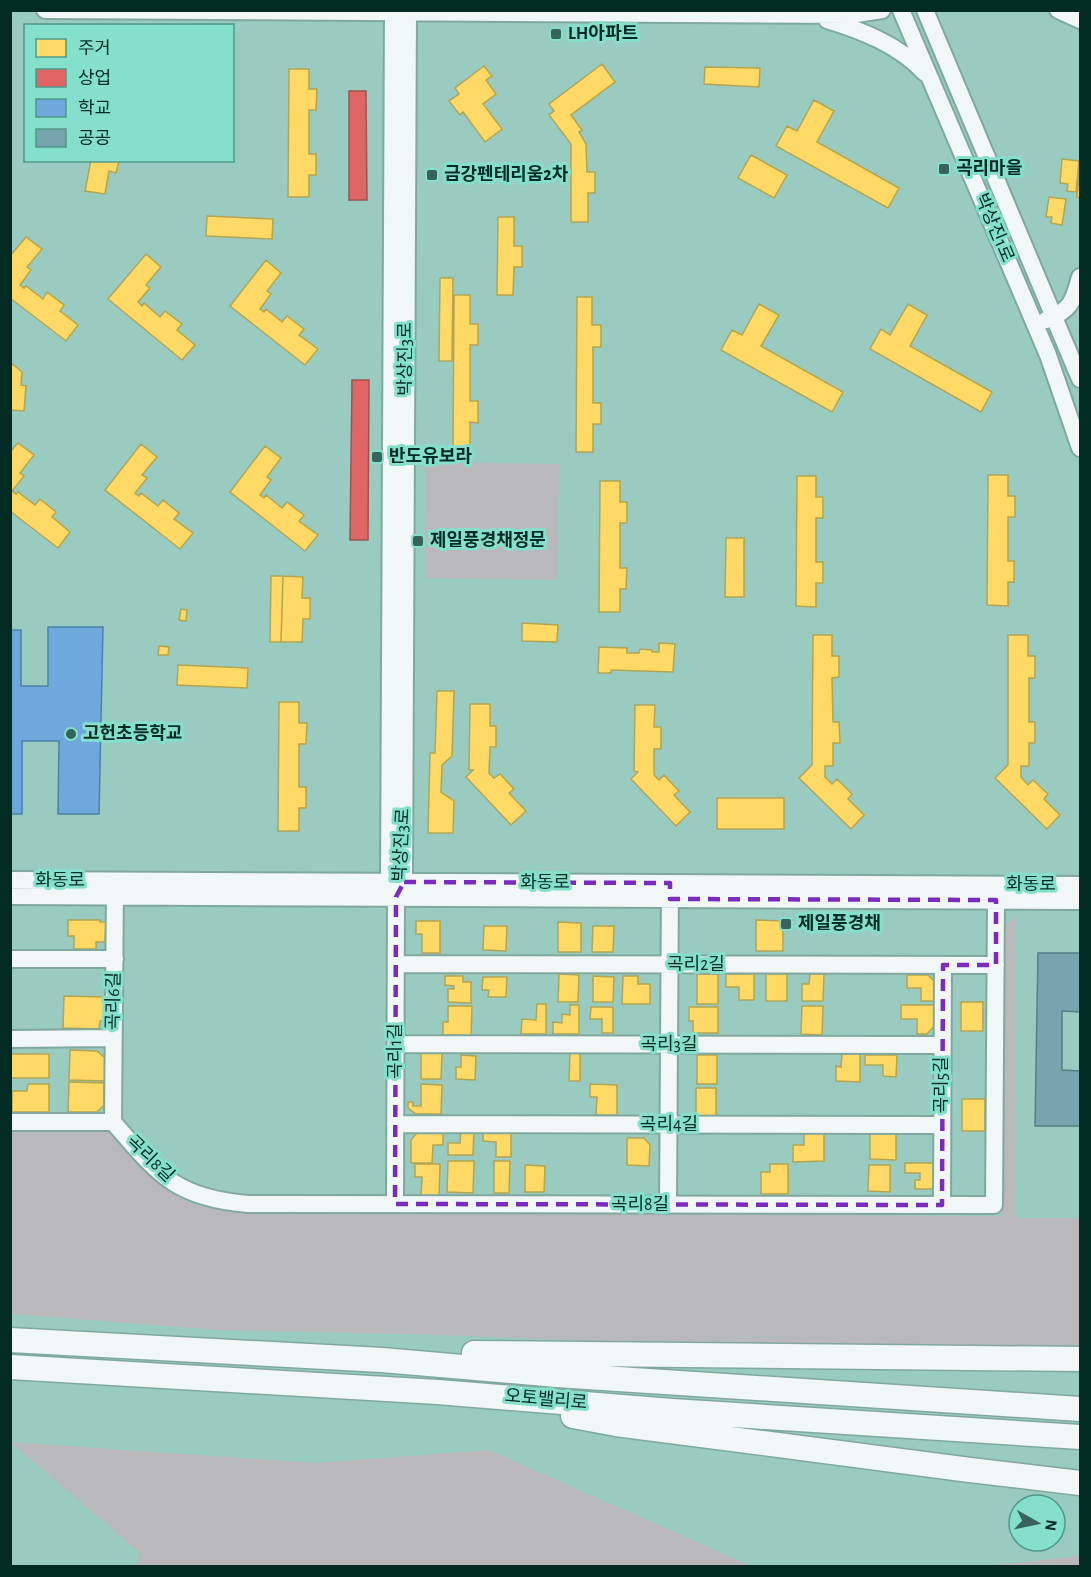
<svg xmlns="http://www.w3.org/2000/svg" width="1091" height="1577" viewBox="0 0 1091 1577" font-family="'Alegreya Sans','Noto Sans KR',sans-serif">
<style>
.green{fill:#b9b8ba}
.homes{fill:#ffd966;stroke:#b3a552;stroke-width:1.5}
.shops{fill:#e06666;stroke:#9d5452;stroke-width:1.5}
.schools{fill:#6fa8dc;stroke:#4e82a4;stroke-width:1.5}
.public{fill:#76a5af;stroke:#538085;stroke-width:1.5}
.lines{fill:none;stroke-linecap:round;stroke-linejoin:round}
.minor-casing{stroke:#80a89f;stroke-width:20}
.highway-casing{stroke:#80a89f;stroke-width:27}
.minor{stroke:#f0f7f6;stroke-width:16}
.highway{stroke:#f0f7f6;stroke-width:24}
.marked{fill:none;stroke:#7b2cbf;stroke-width:4.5;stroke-dasharray:12 8;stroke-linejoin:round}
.poi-dot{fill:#36635a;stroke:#84e0cb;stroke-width:2}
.labels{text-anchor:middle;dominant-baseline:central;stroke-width:6;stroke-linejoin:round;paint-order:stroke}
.poi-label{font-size:18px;font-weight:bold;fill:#012b23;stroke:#84e0cb;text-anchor:start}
.street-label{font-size:18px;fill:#012b23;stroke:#84e0cb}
</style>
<rect width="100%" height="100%" fill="#99cbc0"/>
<path class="green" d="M426 462 559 464 557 580 425 578Z
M1016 917 1015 1214 1019 1218H1080V1350L638 1343 442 1335 219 1330 11 1314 10 1131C26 1130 97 1126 106 1130 120 1136 125 1150 134 1160 172 1202 195 1209 250 1213L1001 1216 1005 925Z
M10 1442 316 1463 489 1450 751 1566H136L139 1552Z
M1080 1556V1566H986Z"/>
<path class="homes" d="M602 64 615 82 571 115 582 130 579 132 586 144 587 172H595V193H588V222H571V144L549 115 554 111 549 104Z
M484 66 492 76 486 80 496 94 483 104 502 129 485 142 463 112 460 115 449 101 459 94 455 88Z
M705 67 760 68 759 87 704 84Z
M289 69H309V89H317L316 110H309V154H316V175H309V197H288Z
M814 100 834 111 817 142 899 188 888 208 776 146 787 126 797 131Z
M751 155 787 175 774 198 738 178Z
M1062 159 1079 161 1076 192 1067 191 1068 184 1060 183Z
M91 160H119L116 173 109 171 105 194 85 191Z
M1079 175H1080V198L1077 197Z
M1049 197 1066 199 1062 225 1051 223 1052 217H1046Z
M207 216 273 219 272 239 206 236Z
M498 217H514V246H522V267H514L513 295H497Z
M26 237 42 249 27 267 31 270 20 285 24 288 26 286 43 299 47 292 64 305 60 311 78 325 66 341 10 298V256Z
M146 254 161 267 146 285 150 288 138 302 142 306 144 303 160 317 165 311 182 324 177 330 195 345 182 360 108 299Z
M266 260 281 273 267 291 271 294 260 309 264 312 266 309 282 322 287 316 304 329 299 335 318 349 305 365 230 306Z
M440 278H453L452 361H439Z
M454 295H470V324H478V345H470V401H478V423L470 422V451H453Z
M577 297H592V325H601V347H593V403H601V424H593V452H576Z
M759 304 779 315 761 346 843 392 832 412 721 350 732 330 742 335Z
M908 304 927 315 910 346 992 392 981 412 870 349 881 329 890 335Z
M10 362 22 372 21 385 26 386 24 411 10 410Z
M18 443 34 455 20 473 24 476 12 491 16 494 18 492 35 505 40 499 56 512 52 517 70 532 58 548 10 511V452Z
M141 444 157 457 142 475 147 478 135 493 139 496 141 493 158 506 163 500 179 513 174 519 193 533 180 549 105 490Z
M265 446 281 458 267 477 271 480 260 495 264 498 266 495 282 508 287 502 304 515 299 521 318 535 305 551 230 492Z
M988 475H1008V496H1015V517H1008V561H1014V582H1008V606L987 605Z
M797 476H816V497H823V518H816V562H823V583H816V607L796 606Z
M600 481H620V502H627V523H620V568H627L626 589H620V612H599Z
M726 538H744V597H725Z
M271 576H283L281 642H270Z
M283 576 303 577 302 598H310V619H303L302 642H281Z
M181 609 187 610 186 621 179 620Z
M522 623 558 625 557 642 522 641Z
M813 635H832V656H839V677L832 678 833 722H839L840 743H833V766H825V777L832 784 837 779 852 794 848 799 864 815 851 829 799 778 812 765Z
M1008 635H1028V656H1035V678H1029V722H1035V743H1029V766H1021V777L1028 785 1033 780 1048 794 1044 799 1060 815 1047 829 995 778 1008 765Z
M659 643 675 644 673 672 611 670V673H598L599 647 627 648V653H639L640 649 652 650V652H659Z
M159 646 169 647 168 655H158Z
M178 665 248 668 247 688 177 685Z
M437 691H454L452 756 442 765 441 792 454 801 453 833H428L430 753H435Z
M279 702H299V723H307L306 744H299V787H306V808H299V831H278Z
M470 704H490V726H496V747H490L489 773 494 778 500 774 514 789 509 793 526 811 511 825 466 777 473 770H469Z
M635 705H655L654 727H661V749H654V775L659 780 664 775 679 791 674 795 690 812 676 826 631 779 638 772 634 771Z
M717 798H784V829H717Z
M68 920H100V922H106L105 942H96V949H74V936H68Z
M756 920 783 921V951H756Z
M416 921H440V953H422V934H416Z
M558 922 581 923V952H558Z
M484 926H507L506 951 483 950Z
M593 926H614L613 952H592Z
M559 974 579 975 578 1002H558Z
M697 974H718V1004H697Z
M726 974H754V1000H739V987H726Z
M766 974H787V1001H766Z
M810 974H824L823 1001H802V984H809Z
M907 975H928L935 982V1001H921V988H907Z
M445 976H463V982H471V1003L448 1002V989H454V986L445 985Z
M593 976 614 977 613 1002H593Z
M623 976H638V984H650V1004H622Z
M483 977H507L506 997H488L489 990H482Z
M64 996 108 997 107 1021H100L99 1029 63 1028Z
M961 1002H983V1031H961Z
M537 1004H546V1034H521L522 1019 536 1020Z
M570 1005H579V1034H553V1022L562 1023V1014L570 1015Z
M901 1005H936V1024L927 1034H917V1019H901Z
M448 1006H472L471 1036 443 1035V1022H448Z
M802 1006H823L822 1035 801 1034Z
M591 1007H613V1033H602V1019H590Z
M689 1007H718V1033H693V1021H689Z
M70 1050 97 1051 105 1058V1081L69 1080Z
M421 1052 442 1053 441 1079H421Z
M570 1052H580V1081H569Z
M10 1054H49V1078H10Z
M842 1054H860V1082L836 1081V1066L841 1067Z
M461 1055 476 1056 475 1080 456 1079V1067H461Z
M697 1055H717V1084H697Z
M865 1055H897L896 1077 883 1076V1065H865Z
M69 1082 104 1083V1105L97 1112H68Z
M28 1084H49V1112H12V1091H27Z
M421 1084 442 1085 441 1114H416L408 1108V1102H413V1106H421Z
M590 1084 617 1085V1115H596L597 1097H590Z
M696 1088H716V1116H696Z
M962 1099H985V1131H962Z
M483 1127H511V1157H496V1142L483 1141Z
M461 1128H474L473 1155H448V1143H460Z
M824 1130V1161L793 1162V1145H804V1131Z
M417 1133H443V1145H433L432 1163H411V1140Z
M870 1134H896V1160L870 1159Z
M627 1138H644L650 1145 649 1166 627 1165Z
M448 1161H474L473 1193 447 1192Z
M494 1161H510L509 1193H494Z
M905 1163H934L933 1189H915V1180H920V1173H905Z
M415 1164H440L439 1196H421L422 1177H415Z
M770 1164H788V1194H761V1172H770Z
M525 1165 545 1166 544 1192H525Z
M869 1165H890V1192L868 1191Z"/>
<path class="shops" d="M349 91H366L367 200H349Z
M352 380H369L368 540H350Z"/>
<path class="schools" d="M48 627H103L99 814H58L59 741H22V814H10V630H21V686H48Z"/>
<path class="public" d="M1038 953H1080V1012L1062 1011V1070L1080 1071V1126H1035Z"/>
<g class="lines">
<g class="minor-casing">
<path id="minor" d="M45 10 850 15 882 10
M393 10 389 882 393 891
M901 10 1048 355 1080 448
M925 10 1080 379
M1058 10 1080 20
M827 20C863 31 899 45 925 73
M1046 320C1071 310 1073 302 1080 277
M10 880 1080 885
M10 896 1080 901
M10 959H115
M396 964 996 965
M10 1039 114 1038
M396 1044 942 1045
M10 1122H113C158 1174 175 1198 248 1204L994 1205 996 900
M113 1122 115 885
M395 1124 942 1125
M395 1204 396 897 404 882 408 10
M668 1205 670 887
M942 1205 943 965"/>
</g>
<g class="highway-casing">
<path id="highway" d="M10 1340 382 1360 557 1375 1080 1409
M474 1353 1080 1359
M10 1367 438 1392 672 1411 1080 1437
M573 1416 616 1424 970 1470 1080 1483"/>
</g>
<use href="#minor" class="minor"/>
<use href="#highway" class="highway"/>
</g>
<path class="marked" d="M404 882 670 883V899L996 900V965H943L942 1205 395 1204 396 897Z"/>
<g class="poi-dot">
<rect x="550" y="28" width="12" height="12" rx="3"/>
<rect x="938" y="163" width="12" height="12" rx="3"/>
<rect x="426" y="169" width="12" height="12" rx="3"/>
<rect x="371" y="451" width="12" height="12" rx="3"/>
<rect x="412" y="535" width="12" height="12" rx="3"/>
<circle cx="71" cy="734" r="6"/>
<rect x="780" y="918" width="12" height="12" rx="3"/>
</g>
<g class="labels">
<g class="poi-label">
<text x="568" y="34">LH아파트</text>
<text x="956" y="169">곡리마을</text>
<text x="444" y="175">금강펜테리움2차</text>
<text x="389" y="457">반도유보라</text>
<text x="430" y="541">제일풍경채정문</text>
<text x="83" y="734">고헌초등학교</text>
<text x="798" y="924">제일풍경채</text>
</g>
<g class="street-label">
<text transform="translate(994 228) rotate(67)">박상진1로</text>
<text transform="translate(406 359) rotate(-90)">박상진3로</text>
<text transform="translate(402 845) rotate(-87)">박상진3로</text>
<text x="60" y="881">화동로</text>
<text x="545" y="883">화동로</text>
<text x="1031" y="885">화동로</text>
<text x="696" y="965">곡리2길</text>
<text transform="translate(114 1001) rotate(-89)">곡리6길</text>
<text x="669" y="1045">곡리3길</text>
<text transform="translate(396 1051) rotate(-90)">곡리1길</text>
<text transform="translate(942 1085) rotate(-90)">곡리5길</text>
<text x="669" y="1125">곡리4길</text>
<text transform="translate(150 1159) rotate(44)">곡리8길</text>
<text x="640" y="1205">곡리8길</text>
<text transform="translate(546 1400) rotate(5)">오토밸리로</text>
</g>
</g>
<rect width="1091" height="1577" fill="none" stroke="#012b23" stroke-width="24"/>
<rect x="24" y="24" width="210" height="138" fill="#84e0cb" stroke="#509888" stroke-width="1.5"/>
<rect x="36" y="39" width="30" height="18" fill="#ffd966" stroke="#509888" stroke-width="1.5"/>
<text x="78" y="54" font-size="18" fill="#012b23">주거</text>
<rect x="36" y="69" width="30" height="18" fill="#e06666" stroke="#509888" stroke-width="1.5"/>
<text x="78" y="84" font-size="18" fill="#012b23">상업</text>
<rect x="36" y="99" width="30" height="18" fill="#6fa8dc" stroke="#509888" stroke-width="1.5"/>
<text x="78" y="114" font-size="18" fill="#012b23">학교</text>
<rect x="36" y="129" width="30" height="18" fill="#76a5af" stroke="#509888" stroke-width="1.5"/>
<text x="78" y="144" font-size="18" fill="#012b23">공공</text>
<g transform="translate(1037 1523) rotate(99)"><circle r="28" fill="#84e0cb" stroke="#509888" stroke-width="1.5"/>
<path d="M0-4.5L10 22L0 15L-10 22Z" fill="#36635a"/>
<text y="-9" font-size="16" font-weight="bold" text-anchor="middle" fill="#012b23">N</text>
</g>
</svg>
